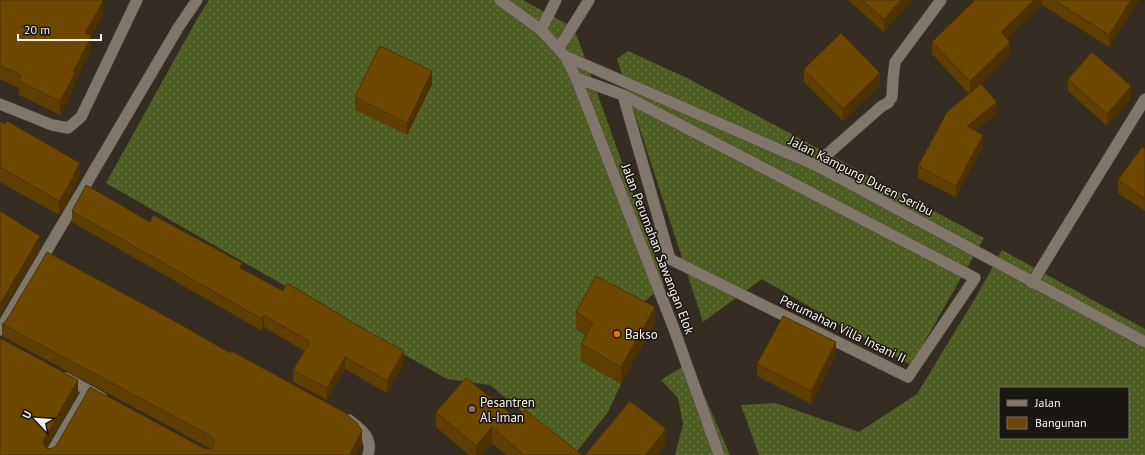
<svg xmlns="http://www.w3.org/2000/svg" width="1145" height="455" viewBox="0 0 1145 455" font-family="'PT Sans',sans-serif">
<style>
.grass{fill:url(#grass-dots);fill-rule:evenodd}
.lines{fill:none;stroke-linecap:round;stroke-linejoin:round}
.minor-casing{stroke:#524b40;stroke-width:12}
.minor{stroke:#807669;stroke-width:11}
.wall{fill:#5f3e01}
.shaded-wall{fill:#4d3201}
.building{fill:#6e4801;stroke:#4d3201}
.food-dot{fill:#e8710a;stroke:#1a1611;stroke-width:1.5}
.education-dot{fill:#8d6e63;stroke:#1a1611;stroke-width:1.5}
.labels{text-anchor:middle;dominant-baseline:central;stroke-width:3;stroke-linejoin:round;paint-order:stroke}
.street-label{font-size:13px;fill:#faf4ec;stroke:#1a1611}
.poi-label{font-size:13px;fill:#faf4ec;stroke:#1a1611;text-anchor:start}
</style>
<defs>
<pattern id="grass-dots" width="8" height="8" patternUnits="userSpaceOnUse"><rect width="8" height="8" fill="#4e5e22"/><path d="M2 2h.1M6 6h.1" fill="none" stroke="#687642" stroke-width="1.8" stroke-linecap="round"/></pattern>
</defs>
<rect width="100%" height="100%" fill="#352d21"/>
<path class="grass" d="M209 0H523L574 28 650 241 664 285 632 312 576 329 593 340 581 361 621 384 608 412 574 455 490 385 447 379 106 183 197 19Z
M628 51 689 79 984 238 911 365 762 279 703 322 617 59Z
M1002 250 1145 329V455H759L741 405 775 403 859 432 917 394 976 297ZM1000 388H1128V438H1000Z
M690 362 730 455H675L683 424 678 398 661 380Z"/>
<g class="lines">
<g class="minor-casing">
<path id="minor" d="M500 0 541 30 565 56 576 78 674 329 719 455
M541 30 556 0
M559 48 589 0
M565 56 815 165 1145 342
M576 78 623 95 975 278 908 377 670 259 623 95
M0 104 52 125 68 128 81 117 137 0
M815 165 882 106 888 103 892 97 893 79 895 62 941 0
M1032 283 1145 99
M0 330 178 28 197 0
M66 378 102 398
M349 420C362 430 373 437 368 455
M50 455 88 390"/>
</g>
<use href="#minor" class="minor"/>
</g>
<path class="wall" d="M0 0 103 15 91 37V50L75 82V87L60 115 19 95V88L0 79Z
M848 0H912L884 32Z
M975 0H1139L1109 47 1042 5 1007 38 1010 54 973 91 997 113 975 131 983 146 956 197 918 178V166L969 94 932 54V42Z
M804 69 880 85 843 121 804 82Z
M1068 79 1131 99 1107 126 1068 91Z
M432 84 407 135 355 110V97Z
M0 121 80 177 74 188V190L59 215 0 182Z
M1145 149V211L1118 193V180Z
M72 211 150 222 242 269 404 363 387 393 345 369 327 400 293 382V370L304 351 264 327 262 331 72 222Z
M576 312 655 323 621 384 581 361V344L586 335 576 329Z
M2 324 362 444 356 455H0L78 393 46 448 50 449H211L2 336Z
M836 354 811 404 757 376V364Z
M436 412 517 419 582 455H506L492 443 482 455H469L436 427Z"/>
<path class="shaded-wall" d="M901 0H912L884 32V19Z
M1034 0H1042V5L1001 44V32Z
M1131 0H1139L1109 47V35Z
M103 1V15L91 37V50L75 82V87L60 115V101L73 72 85 33Z
M1010 42V54L970 94V81Z
M432 71V84L407 135V123Z
M880 73V85L843 121V109Z
M1131 86V99L1107 126V114Z
M997 102V113L967 138V126Z
M983 135V146L956 197V186Z
M80 163V177L74 188V190L59 215V201Z
M40 236V249L0 316V304Z
M655 307V323L621 384V367Z
M264 315V327L262 331V319Z
M836 342V354L811 404V391Z
M404 351V363L387 393V381Z
M345 357V369L327 400V388Z
M78 380V393L44 451 43 443 44 439Z
M492 427V443L482 455H476V446Z
M666 429V444L658 455H645Z
M362 431V444L356 455H349Z"/>
<path class="building" d="M0 0H102L103 1 85 33 91 36 73 72 75 73 60 101 19 81 21 75 0 65Z
M862 0H901L884 19Z
M975 0H1034L1001 32 1010 42 970 81 932 42Z
M1054 0H1131L1109 35Z
M841 33 880 73 843 109 804 69Z
M380 46 432 71 407 123 355 97Z
M1092 52 1131 86 1107 114 1068 79Z
M981 84 997 102 967 126 983 135 956 186 918 166 947 112Z
M0 121 5 124 7 121 80 163 73 175 74 176 59 201 0 167Z
M1142 147 1145 149V199L1118 180Z
M86 185 150 222 153 215 242 263 240 268 283 291 287 283 367 331 404 351 387 381 345 357 327 388 293 370 310 342 264 315 262 319 72 211Z
M0 211 40 236 0 304Z
M47 252 178 323 230 353 231 351 344 412 357 423 362 431 349 455H0V338L78 380 44 439 43 443 46 448 50 449 56 446 90 387 205 449H211L215 443 214 439 211 436 2 324 6 321Z
M596 276 655 307 621 367 581 344 593 323 576 312Z
M783 316 836 342 811 391 757 364Z
M466 378 517 419 525 410 582 455H524L492 427 476 446 436 412Z
M630 401 666 429 645 455H585Z"/>
<circle class="food-dot" cx="617" cy="334" r="4"/>
<circle class="education-dot" cx="472" cy="409" r="4"/>
<g class="labels">
<g class="street-label">
<text transform="translate(861 176) rotate(27)">Jalan Kampung Duren Seribu</text>
<text transform="translate(658 249) rotate(69)">Jalan Perumahan Sawangan Elok</text>
<text transform="translate(843 329) rotate(26)">Perumahan Villa Insani II</text>
</g>
<g class="poi-label">
<text x="625" y="334">Bakso</text>
<text x="480" y="402">Pesantren<tspan x="480" dy="15">Al-Iman</tspan></text>
</g>
</g>
<rect x="999" y="387" width="130" height="52" fill="#1a1611" stroke="#746f69"/>
<rect x="1007" y="400" width="20" height="6" fill="#807669" stroke="#746f69"/>
<text x="1035" y="407" font-size="12" fill="#faf4ec">Jalan</text>
<rect x="1007" y="417" width="20" height="12" fill="#6e4801" stroke="#746f69"/>
<text x="1035" y="427" font-size="12" fill="#faf4ec">Bangunan</text>
<g transform="translate(36 419) rotate(295)" stroke="#1a1611" stroke-width="3" paint-order="stroke">
<path d="M0-3L7 15L0 10L-7 15Z" fill="#faf4ec"/>
<text y="-6" font-size="11" font-weight="bold" text-anchor="middle" fill="#faf4ec">U</text>
</g>
<path d="M18 34v6h83v-6" fill="none" stroke="#faf4ec" stroke-width="2"/>
<text x="24" y="34" font-size="12" fill="#faf4ec" stroke="#1a1611" stroke-width="3" paint-order="stroke">20 m</text>
</svg>
